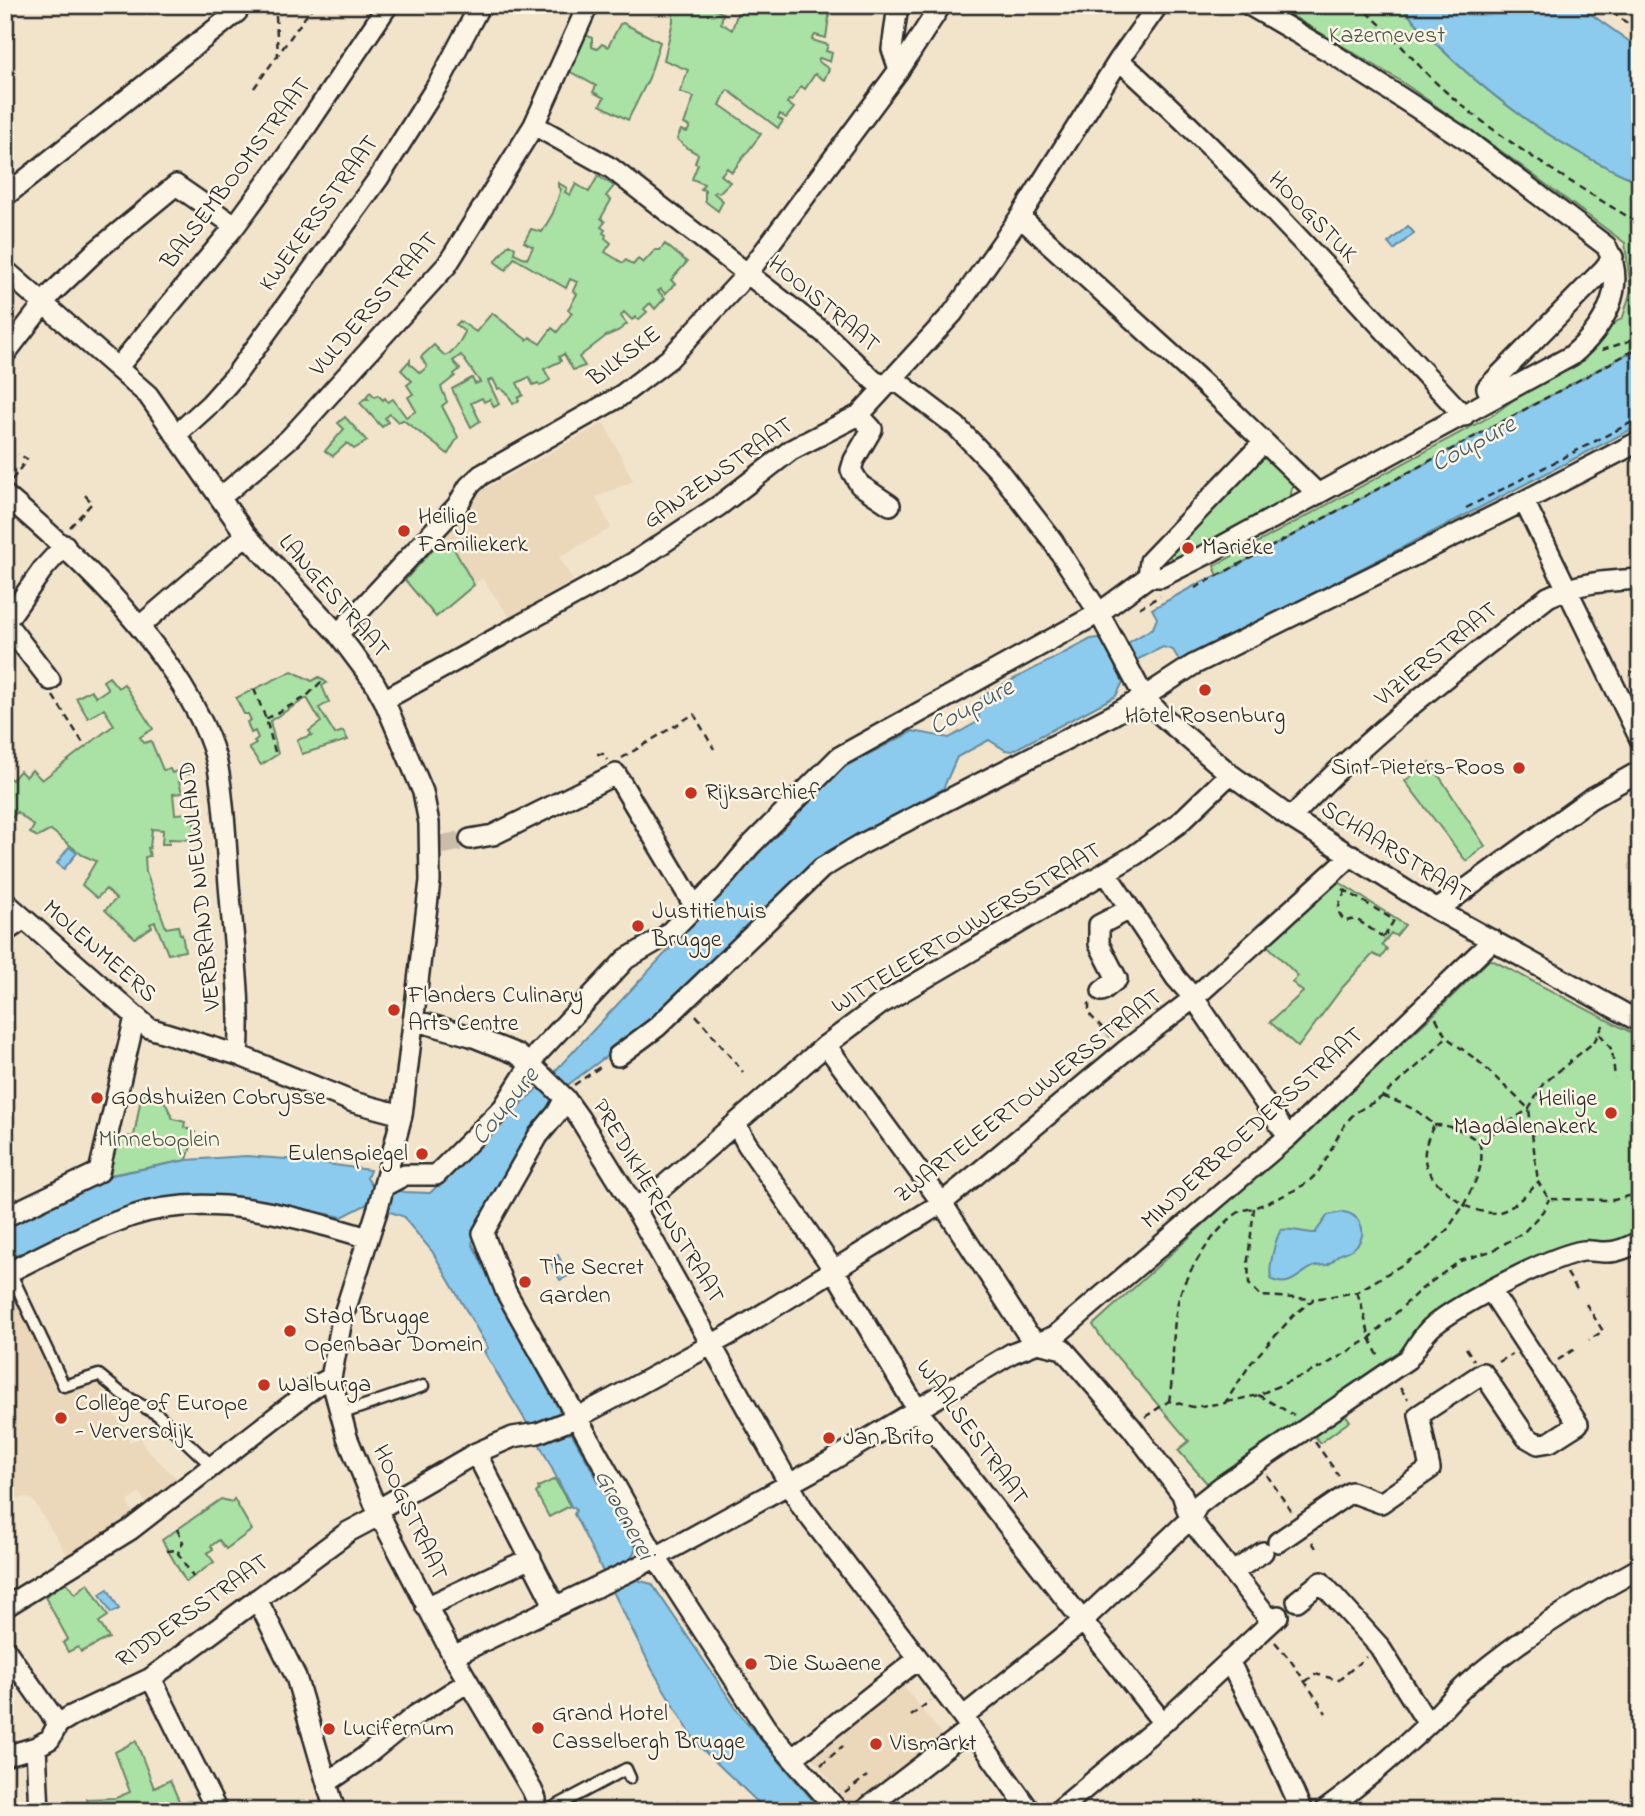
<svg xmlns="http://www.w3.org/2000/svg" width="1645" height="1816" viewBox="0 0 1645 1816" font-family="'Indie Flower',sans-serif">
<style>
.built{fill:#ebd7b9}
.green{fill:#aae1a4;stroke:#6a8668;stroke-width:2}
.water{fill:#8ccbed;stroke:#658b9f;stroke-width:2}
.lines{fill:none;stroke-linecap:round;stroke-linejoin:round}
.street-tunnel{stroke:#cabeab;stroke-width:19;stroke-dasharray:19 10;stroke-linecap:butt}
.lane-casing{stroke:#2b2b2b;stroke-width:15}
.street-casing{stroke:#2b2b2b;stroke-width:24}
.path{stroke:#2b2b2b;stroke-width:2.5;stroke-dasharray:7 5;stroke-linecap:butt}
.lane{stroke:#fcf5e5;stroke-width:10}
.street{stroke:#fcf5e5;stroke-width:19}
.poi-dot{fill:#c8321e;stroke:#fcf5e5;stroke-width:2.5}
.labels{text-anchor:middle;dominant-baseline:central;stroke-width:5;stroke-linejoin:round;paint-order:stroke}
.park-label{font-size:24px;fill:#4b5849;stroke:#fcf5e5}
.street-label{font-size:24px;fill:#2b2b2b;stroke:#fcf5e5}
.poi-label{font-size:24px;fill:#2b2b2b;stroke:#fcf5e5;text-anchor:start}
.water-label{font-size:26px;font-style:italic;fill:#485b65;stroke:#fcf5e5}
</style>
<rect width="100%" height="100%" fill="#f2e3cb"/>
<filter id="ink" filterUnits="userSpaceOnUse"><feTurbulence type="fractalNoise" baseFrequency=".0143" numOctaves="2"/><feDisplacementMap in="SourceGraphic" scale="14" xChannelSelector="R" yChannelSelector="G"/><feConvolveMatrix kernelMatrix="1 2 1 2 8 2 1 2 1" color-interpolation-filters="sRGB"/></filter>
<g filter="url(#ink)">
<path class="built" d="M604 423 633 481 596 497 611 528 559 557 573 581 510 617 482 578 474 585 454 549 442 537 465 513 479 492Z
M7 1279 59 1396 96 1382 106 1389 99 1401 124 1424 129 1442 141 1438 145 1448 177 1479 146 1504 140 1492 127 1503 133 1513 113 1526 114 1529 69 1557 32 1499 23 1497 20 1499 5 1488V1280Z
M900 1682 942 1735 851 1807 810 1754Z"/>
<path class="green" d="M673 5H714L713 9 723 13 721 23 732 30 740 5H816L830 10 826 38 815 35 812 40 828 45 826 51 832 53 830 62 820 58 818 61 829 69 824 80 815 74 805 89 801 86 792 101 789 100 787 103 794 108 786 118 780 114 778 118 783 121 778 128 728 90 726 92 720 105 761 134 732 172 727 168 721 175 730 182 719 193 716 191 714 193 723 201 718 211 705 201V190L701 189 704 184 692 179 698 164 695 163 698 154 687 148 677 139 681 130 687 132 690 127 684 124 694 97 680 92 688 70 664 60 673 21Z
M1274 5H1400C1465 80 1548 144 1640 182V347L1218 576 1214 566 1493 415 1623 317 1631 290 1625 243 1501 151 1396 78Z
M623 23 660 42 649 78 628 120 600 105 604 98 593 92 596 86 569 71 584 34 592 38V47L597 49 602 44 608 47 620 24Z
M598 176 614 186 606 196 611 200 601 218 605 222 601 227 605 230 603 233 606 235 605 238 611 243 605 252 623 263 626 260 633 265 638 259 643 263 655 250H660L665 244 687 262 671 280 675 284 665 294 661 289 658 291 665 298 655 309 650 303 644 309 647 312 638 320 636 317 632 320 624 312 621 316 627 324 618 331 606 336 579 357 585 366 573 370 564 354 559 357 561 361 544 369 550 380 540 386 538 383 533 385 529 377 517 383 523 395 518 398 519 401 513 404 508 394 500 388 498 389 493 379 488 381 499 404 494 407 490 399 484 402 482 398 471 403 480 421 471 427 452 389 472 378 475 384 480 382 461 355 453 361 460 369 454 374 455 376 441 387 447 402 442 406 458 437 448 454 403 420 398 422 390 414 385 418 388 422 382 427 360 403 364 399H368L366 397 370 392 375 397 378 395 383 400 385 398 388 402 393 399 406 417 416 411 408 397 413 394 407 385 412 381 401 370 410 360V364L420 373 427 367 421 357 434 345 445 356C455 351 460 342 465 332L456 325 460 321 476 332 492 313 527 340 530 337 540 344 552 328 557 332 572 313 568 310 577 294 573 291 577 282 570 279 566 288 514 258 506 270 495 262 509 244 515 248 514 253 527 259 533 247 524 242 531 229 542 232 553 213 561 189 558 187V183L567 188 565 192 570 195 576 184 589 192Z
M345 417 367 441 354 449 347 443 333 456 325 451 344 429 338 423Z
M1262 451 1293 483 1290 498 1175 561 1165 552Z
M443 538 454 549 474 585 436 617 405 580Z
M292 671 312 681 319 677 327 683 322 686 329 702 319 708 335 734 343 731 348 740 302 754 297 740 312 735 309 731 321 722 307 698 270 721 278 754 261 765 249 748 256 744 254 741 258 738 255 731 251 733 247 722 251 720 248 714H244L236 698Z
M109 677 118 688 124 684 153 729 140 737 144 743 151 741 163 770 170 769 172 773 189 766 190 774H181L178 778 182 793 173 794 175 814 191 813V819L194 820 195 840 169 839V844H162L163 830 152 829 150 848H148L150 856 145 857 146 872 166 928 178 926 180 934H182L185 951 168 954 155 922 150 924 152 927 135 938 105 910 116 899 106 889 97 898 82 885 96 861 82 855 51 830 38 837 30 833 34 826 17 812 9 821 5 818V775L12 780 20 771 26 777 32 770 42 780 114 725 104 709 88 718 76 698 91 690 96 697 108 689 103 681Z
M1430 762 1485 846 1466 861 1405 781Z
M1336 880 1405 925 1396 936 1391 933 1382 945 1387 949 1381 958 1373 954 1342 988 1298 1047 1270 1022 1303 992 1292 982 1298 976 1267 945Z
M1490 959 1640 1037V1233L1611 1247 1559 1254 1411 1350 1212 1489 1178 1450 1189 1441 1105 1343 1093 1325 1431 1017Z
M142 1092 163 1098 173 1119 185 1122 184 1127 195 1132 187 1160 110 1175 117 1138 134 1136Z
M1343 1411 1350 1421 1320 1443 1313 1433Z
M555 1479 570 1506 549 1517 536 1493 539 1490 538 1487Z
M221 1499 232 1502 234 1499 252 1530 226 1549 219 1540 211 1546 213 1549 207 1553 214 1562 186 1582 162 1540Z
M66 1582 75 1594 88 1583 108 1616 99 1622 109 1638 81 1652 78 1647 68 1652 63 1643 68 1639 45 1597Z
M136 1741 154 1788 170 1780 183 1810 90 1811 87 1799 116 1798 130 1792 115 1752Z"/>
<path class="water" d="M1400 5H1578L1640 49V182C1548 144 1465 80 1400 5Z
M1408 226 1414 233 1394 250 1388 243Z
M1640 347V425L1211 646 1179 660 1173 650 1163 647 1122 667 1125 678 1116 696 1012 751 1005 750 989 740 957 757 943 789 845 841 814 863 642 1030 569 1084 552 1103 472 1243 506 1313 562 1415 558 1433 572 1434 636 1548 631 1559 640 1581 652 1584 744 1720 822 1811H767L698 1745 684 1723 652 1669 581 1528 574 1514 576 1511 574 1507 572 1508 539 1443 486 1355 484 1351 488 1348 432 1251 408 1223 405 1217 367 1204 342 1217 294 1207 220 1197 26 1254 19 1253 5 1260V1221L103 1177 187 1160 246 1156 299 1160 370 1170 367 1178 371 1184 404 1192 430 1193 556 1070 836 771 913 731 949 738 979 721 978 704 983 695 1091 639 1098 638 1114 651 1153 628 1157 618 1152 609 1205 580 1218 576Z
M69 847 77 853 64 869 57 863Z
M1343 1212C1359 1214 1368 1230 1358 1244 1352 1252 1346 1251 1339 1255 1334 1258 1333 1263 1327 1265 1321 1266 1315 1265 1311 1268 1297 1275 1290 1288 1272 1280 1267 1272 1275 1239 1281 1230 1293 1228 1303 1233 1315 1233L1328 1215Z
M558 1255 568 1276 560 1280 549 1259Z
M108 1589 119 1609 111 1613 100 1594Z"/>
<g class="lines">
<path class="street-tunnel" d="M441 845 470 839"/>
<g class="lane-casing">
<path id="lane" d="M10 1272 64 1386 99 1375 122 1394 158 1415 212 1466
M340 1414 423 1386
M547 1811 626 1769 630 1778"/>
</g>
<g class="street-casing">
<path id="street" d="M898 5 892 49 899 70
M1119 60C1242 171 1351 295 1464 416
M534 125 611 168 824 333 874 381 881 384 898 382 956 426 998 470 1052 540 1099 613 1144 697 1162 716 1230 774 1291 818 1437 910 1640 1022
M5 196 237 12 241 5
M1020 217 1202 382 1318 494
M5 270 148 395 246 535 338 634 374 682 384 700 423 792 429 823 430 881 402 1115 378 1208 342 1320 331 1378 347 1437 377 1510 453 1656 532 1790 536 1799V1807
M5 354 52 293 96 251 176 185 235 226
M118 367 235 226 288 154 388 5
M1492 399 1487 388 1604 269 1613 257
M859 415 872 429 854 460 851 470 860 485 890 505
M176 435 210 404 235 376 378 179 440 81 480 5
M5 495C72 552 135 611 182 686 197 711 212 738 218 768 226 810 226 854 230 896 234 949 242 1001 238 1055
M220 498 290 438 447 265 534 125 588 5
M1524 501 1640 739
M1148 577 1150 561 1264 442
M5 623 43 569 65 545
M6 623 50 680
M140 626 246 535
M338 634 457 506 469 486 481 475 619 397 669 359 748 273 899 70 941 5
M384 700 633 563 720 505 791 450 859 415 953 313 1020 217 1119 60 1158 5
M1291 818C1367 735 1460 666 1548 597 1578 582 1607 581 1640 579
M470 839 493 835 616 774 695 907
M1106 873 1176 978 1194 998 1288 1137
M5 902 149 1028 238 1055 353 1102 402 1115
M1437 910 1590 799 1640 771
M5 932 24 919
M1102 991 1117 979 1099 944V925L1130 909
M413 1020 471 1036 517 1054 530 1064 565 1098 580 1119 635 1208 802 1507 963 1717 1030 1811
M826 1045 942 1203 1026 1332 1038 1343
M618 1056 657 1027 822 868 860 845 1111 716 1144 697 1193 665 1524 501 1640 441
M565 1098 557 1113 538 1136 483 1233 506 1292 655 1556 766 1728 838 1811
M736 1124 747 1144 834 1270 918 1411 1163 1723
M384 1186 405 1175H436L503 1108 538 1053 626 959 667 935 725 876 750 846 839 757 1099 613 1148 577H1161L1209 553 1571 356C1603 329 1629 287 1606 246L1465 139 1330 52 1249 5
M635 1208 650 1198 826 1045 881 1004 1135 855 1178 824 1230 774
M5 1217 99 1172 135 1017
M5 1274C47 1253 88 1231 132 1216 209 1190 293 1216 368 1238
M1038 1343 1063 1349 1131 1427 1182 1494 1190 1519 1271 1621
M476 1453 554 1605
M377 1510 476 1453 513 1437 538 1433 576 1418 612 1399 729 1335 942 1203 1126 1050 1194 998 1352 855
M1278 1542 1351 1492 1381 1503 1430 1469 1419 1415 1483 1373 1526 1437 1538 1444 1550 1442 1578 1424 1491 1291
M1233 1572 1263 1552
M257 1599 296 1677 335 1811
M1297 1601 1321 1582 1379 1646 1428 1724
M5 1607 130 1530 317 1385 331 1378
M426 1607 531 1558
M5 1649 58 1724
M453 1656 636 1568 831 1461 1012 1353 1055 1336 1288 1137 1493 940
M1229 1661 1274 1749 1302 1811
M151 1678 217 1811
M963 1717 1077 1626 1190 1519 1198 1505 1222 1486 1408 1359C1417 1348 1422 1334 1434 1325 1460 1304 1550 1256 1583 1251 1590 1250 1597 1252 1604 1252 1617 1253 1629 1247 1640 1241
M36 1747 39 1811
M5 1756 36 1747 50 1739 58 1724 71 1716 151 1678 348 1532 380 1515
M793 1758 918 1659
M328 1782 363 1758 416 1715 468 1682
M863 1811 971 1728
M1058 1811 1163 1723 1278 1616
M1324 1811C1361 1784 1397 1754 1430 1722 1445 1707 1459 1690 1475 1677 1526 1635 1582 1599 1640 1568"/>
</g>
<path class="path" d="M1357 5C1391 29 1414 64 1445 91 1505 143 1572 183 1640 224
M1602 5 1640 32
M276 16 278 57
M254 88 311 9
M1602 350 1629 341 1640 324
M12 480 27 459 18 454
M1466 508 1640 418
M70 527 92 503 84 494
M1195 588 1640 347
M1139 608 1160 596
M254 689 266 719 275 752
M53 696 85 746
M266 719 306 697 323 680
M597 754H603L607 760
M622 758 694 714 714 749
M1343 889 1394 920 1384 937
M1346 890C1340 902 1333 912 1346 921L1356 919 1386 939
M1089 1003V1014L1113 1039
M696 1015 743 1072
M1436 1018 1446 1037
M1600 1034 1612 1050 1615 1078
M574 1085 603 1065
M1383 1097C1403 1103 1419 1110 1434 1125 1412 1167 1432 1180 1464 1205 1473 1184 1487 1166 1479 1142
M1434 1125C1453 1125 1464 1131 1479 1142L1529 1109 1543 1084 1594 1042 1605 1022
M1254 1208 1248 1260 1249 1284 1261 1296 1314 1299
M1567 1273 1578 1291
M1357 1292C1365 1314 1367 1336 1379 1357
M1586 1304 1603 1331 1589 1340
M1466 1348 1474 1360
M1558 1360 1576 1348
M1499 1362 1512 1354
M1400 1388 1408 1399
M1258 1395 1294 1415
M1169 1401C1176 1364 1169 1321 1183 1286 1192 1265 1221 1221 1241 1211 1246 1209 1252 1209 1256 1207 1274 1200 1294 1192 1309 1181 1329 1165 1334 1134 1353 1115 1362 1107 1375 1103 1384 1095 1405 1076 1428 1059 1446 1037L1478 1061 1529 1109 1538 1182
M1227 1402 1258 1395 1322 1367 1369 1339 1420 1290 1460 1261 1494 1250 1524 1232 1543 1211 1549 1199
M1145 1417 1169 1401 1193 1407 1225 1403 1251 1363 1294 1315 1314 1299 1357 1292 1425 1251 1447 1230 1464 1205C1502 1223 1512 1208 1538 1182L1549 1199 1614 1200 1640 1193
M1315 1442 1339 1476
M1267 1475 1291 1511
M177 1529 183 1542 178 1553
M1312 1542 1318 1551
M167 1551 176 1550 193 1577
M1275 1642 1291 1661 1326 1713
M1305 1682 1315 1674 1339 1680 1366 1657
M911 1716 930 1701
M821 1765 843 1746
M845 1793 867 1776"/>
<use href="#lane" class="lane"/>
<use href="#street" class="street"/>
</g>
</g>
<g class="poi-dot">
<circle cx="404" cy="531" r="7"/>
<circle cx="1188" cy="548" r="7"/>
<circle cx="1205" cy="690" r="7"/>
<circle cx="1519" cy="768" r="7"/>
<circle cx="691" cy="793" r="7"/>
<circle cx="638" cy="926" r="7"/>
<circle cx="394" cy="1010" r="7"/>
<circle cx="97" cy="1098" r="7"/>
<circle cx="1611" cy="1113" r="7"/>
<circle cx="422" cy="1154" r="7"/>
<circle cx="525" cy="1282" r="7"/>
<circle cx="290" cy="1331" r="7"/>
<circle cx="264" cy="1385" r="7"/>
<circle cx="61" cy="1418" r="7"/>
<circle cx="829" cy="1438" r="7"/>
<circle cx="751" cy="1664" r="7"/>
<circle cx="538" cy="1728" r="7"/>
<circle cx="329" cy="1729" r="7"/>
<circle cx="876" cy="1744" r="7"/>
</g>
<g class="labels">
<g class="park-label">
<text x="1387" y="36">Kazernevest</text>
<text x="159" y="1140">Minneboplein</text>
</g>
<g class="street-label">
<text transform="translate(237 174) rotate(-53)">BALSEMBOOMSTRAAT</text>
<text transform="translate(320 214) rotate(-54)">KWEKERSSTRAAT</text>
<text transform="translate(1312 218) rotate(46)">HOOGSTUK</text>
<text transform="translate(375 305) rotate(-49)">VULDERSSTRAAT</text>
<text transform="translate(823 305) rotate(40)">HOOISTRAAT</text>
<text transform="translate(625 357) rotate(-37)">BILKSKE</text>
<text transform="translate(719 474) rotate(-35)">GANZENSTRAAT</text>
<text transform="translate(333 597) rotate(49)">LANGESTRAAT</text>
<text transform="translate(1437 655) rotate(-39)">VIZIERSTRAAT</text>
<text transform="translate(1395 853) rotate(32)">SCHAARSTRAAT</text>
<text transform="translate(201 886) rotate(-96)">VERBRAND NIEUWLAND</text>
<text transform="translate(967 929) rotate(-31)">WITTELEERTOUWERSSTRAAT</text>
<text transform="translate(99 952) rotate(41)">MOLENMEERS</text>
<text transform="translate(1029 1097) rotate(-38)">ZWARTELEERTOUWERSSTRAAT</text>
<text transform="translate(1253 1129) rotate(-42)">MINDERBROEDERSSTRAAT</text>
<text transform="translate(657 1202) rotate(59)">PREDIKHERENSTRAAT</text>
<text transform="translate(971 1433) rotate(54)">WAALSESTRAAT</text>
<text transform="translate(409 1513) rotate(65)">HOOGSTRAAT</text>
<text transform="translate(193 1612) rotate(-35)">RIDDERSSTRAAT</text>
</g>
<g class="poi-label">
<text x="418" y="517">Heilige<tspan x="418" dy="28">Familiekerk</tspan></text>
<text x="1202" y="548">Marieke</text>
<text x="1205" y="716" text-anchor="middle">Hotel Rosenburg</text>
<text x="1505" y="768" text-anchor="end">Sint-Pieters-Roos</text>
<text x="705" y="793">Rijksarchief</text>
<text x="652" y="912">Justitiehuis<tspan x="652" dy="28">Brugge</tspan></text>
<text x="408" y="996">Flanders Culinary<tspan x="408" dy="28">Arts Centre</tspan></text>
<text x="111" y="1098">Godshuizen Cobrysse</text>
<text x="1597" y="1099" text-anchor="end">Heilige<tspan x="1597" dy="28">Magdalenakerk</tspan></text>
<text x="408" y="1154" text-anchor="end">Eulenspiegel</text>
<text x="539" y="1268">The Secret<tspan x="539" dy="28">Garden</tspan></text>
<text x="304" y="1317">Stad Brugge<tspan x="304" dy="28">Openbaar Domein</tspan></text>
<text x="278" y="1385">Walburga</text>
<text x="75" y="1404">College of Europe<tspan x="75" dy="28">- Verversdijk</tspan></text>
<text x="843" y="1438">Jan Brito</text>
<text x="765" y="1664">Die Swaene</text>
<text x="552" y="1714">Grand Hotel<tspan x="552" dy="28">Casselbergh Brugge</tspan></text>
<text x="343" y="1729">Lucifernum</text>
<text x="890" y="1744">Vismarkt</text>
</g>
<g class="water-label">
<text transform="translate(1474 445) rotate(-28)">Coupure</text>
<text transform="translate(972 708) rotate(-28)">Coupure</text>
<text transform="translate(506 1107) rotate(-51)">Coupure</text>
<text transform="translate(623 1515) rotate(62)">Groenerei</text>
</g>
</g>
<rect width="1645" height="1816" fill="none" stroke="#fcf5e5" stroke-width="28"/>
<rect x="14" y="14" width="1617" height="1788" fill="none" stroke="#2b2b2b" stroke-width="2.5" filter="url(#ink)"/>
</svg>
